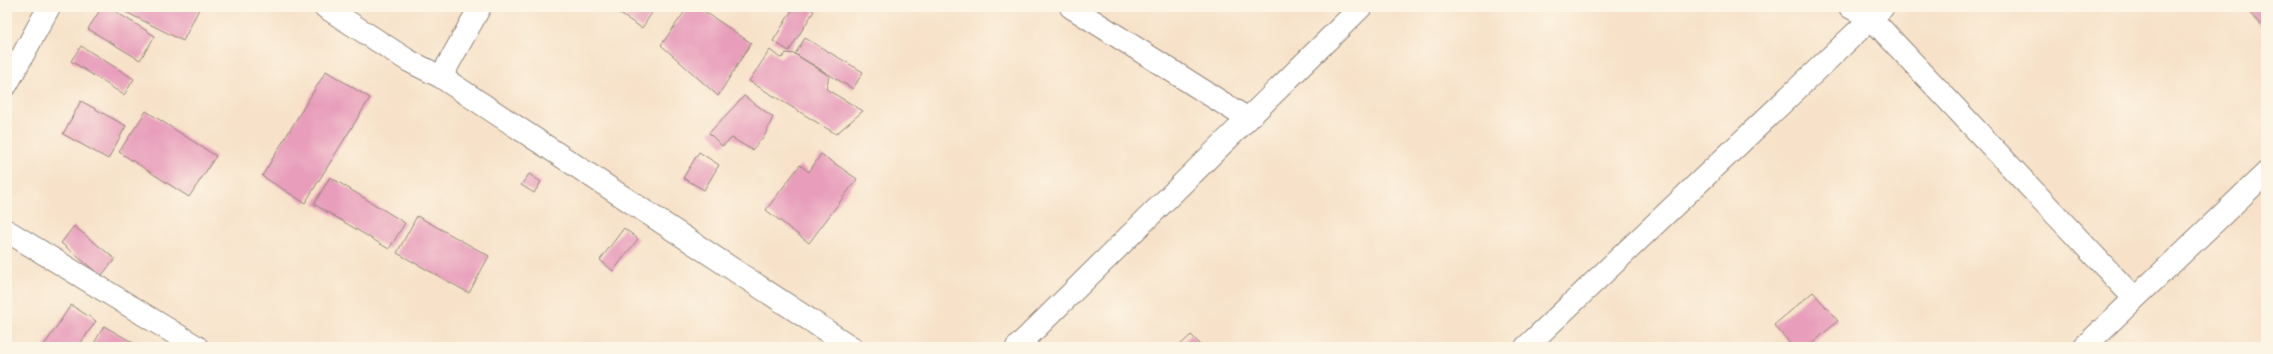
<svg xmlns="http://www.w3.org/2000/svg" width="2273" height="354" viewBox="0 0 2273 354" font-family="Sriracha,sans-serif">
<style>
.building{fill:#e89ebb}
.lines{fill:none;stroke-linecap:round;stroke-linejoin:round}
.minor-casing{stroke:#91867a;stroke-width:24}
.minor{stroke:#fff;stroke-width:22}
</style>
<rect width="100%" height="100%" fill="#fcf5e5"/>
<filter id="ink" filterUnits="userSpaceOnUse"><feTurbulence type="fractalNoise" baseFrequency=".025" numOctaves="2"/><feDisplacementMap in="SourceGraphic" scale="8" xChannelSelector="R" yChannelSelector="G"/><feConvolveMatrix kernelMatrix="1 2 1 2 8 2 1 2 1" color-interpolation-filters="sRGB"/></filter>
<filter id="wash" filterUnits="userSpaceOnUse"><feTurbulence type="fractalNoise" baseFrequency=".012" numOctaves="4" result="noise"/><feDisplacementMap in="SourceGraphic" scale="16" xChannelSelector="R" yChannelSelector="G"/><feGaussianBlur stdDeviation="0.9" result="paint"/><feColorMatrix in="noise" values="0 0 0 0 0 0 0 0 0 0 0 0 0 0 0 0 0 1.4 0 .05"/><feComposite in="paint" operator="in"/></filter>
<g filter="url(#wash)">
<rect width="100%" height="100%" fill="#f7e2c9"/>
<g id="blocks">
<path class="building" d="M102 7H108L155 36 140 60 88 29Z
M116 7H200L183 41Z
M609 7H653L655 8 642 28Z
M688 7H698L751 43 718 96 661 45Z
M794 7H807L814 11 789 51 773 41Z
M2251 7H2266V30L2247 10Z
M805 38 863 72 853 89 795 54Z
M81 46 134 79 124 95 71 61Z
M770 50 780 58 783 57 786 53 795 54 829 76 826 89 863 111 836 134 749 81Z
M326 71 370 98 305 203 262 176Z
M744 96 773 117 765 135 752 150 732 138 722 146 709 133Z
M81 101 126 126 108 159 63 134Z
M146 111 216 156 189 197 119 152Z
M699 152 719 165 704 190 683 178Z
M821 154 857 179 809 243 766 210 800 165 809 172Z
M529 174 541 182 534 193 521 185Z
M330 177 405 223 389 249 314 204Z
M417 216 489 256 469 293 397 253Z
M74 226 115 259 101 276 61 243Z
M624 228 638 239 613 271 600 260Z
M1813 292 1838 321 1808 347H1793L1774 325Z
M71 305 96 321 78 347H43Z
M104 326 139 346 138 347H92Z
M1191 335 1203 347H1178Z"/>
</g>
</g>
<g filter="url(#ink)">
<use href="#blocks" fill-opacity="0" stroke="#91867a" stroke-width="1"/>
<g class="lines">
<g class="minor-casing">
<path id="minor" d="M325 7 409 61 441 77 851 347
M1071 7 1248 119
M1850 7 1871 18 2134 298
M441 77 480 7
M7 84 49 7
M7 231 197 347
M1017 347 1361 7
M1526 347 1883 7
M2084 347 2266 173"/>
</g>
<use href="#minor" class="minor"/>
</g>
</g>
<rect width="2273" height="354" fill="none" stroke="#fcf5e5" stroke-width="24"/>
</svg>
